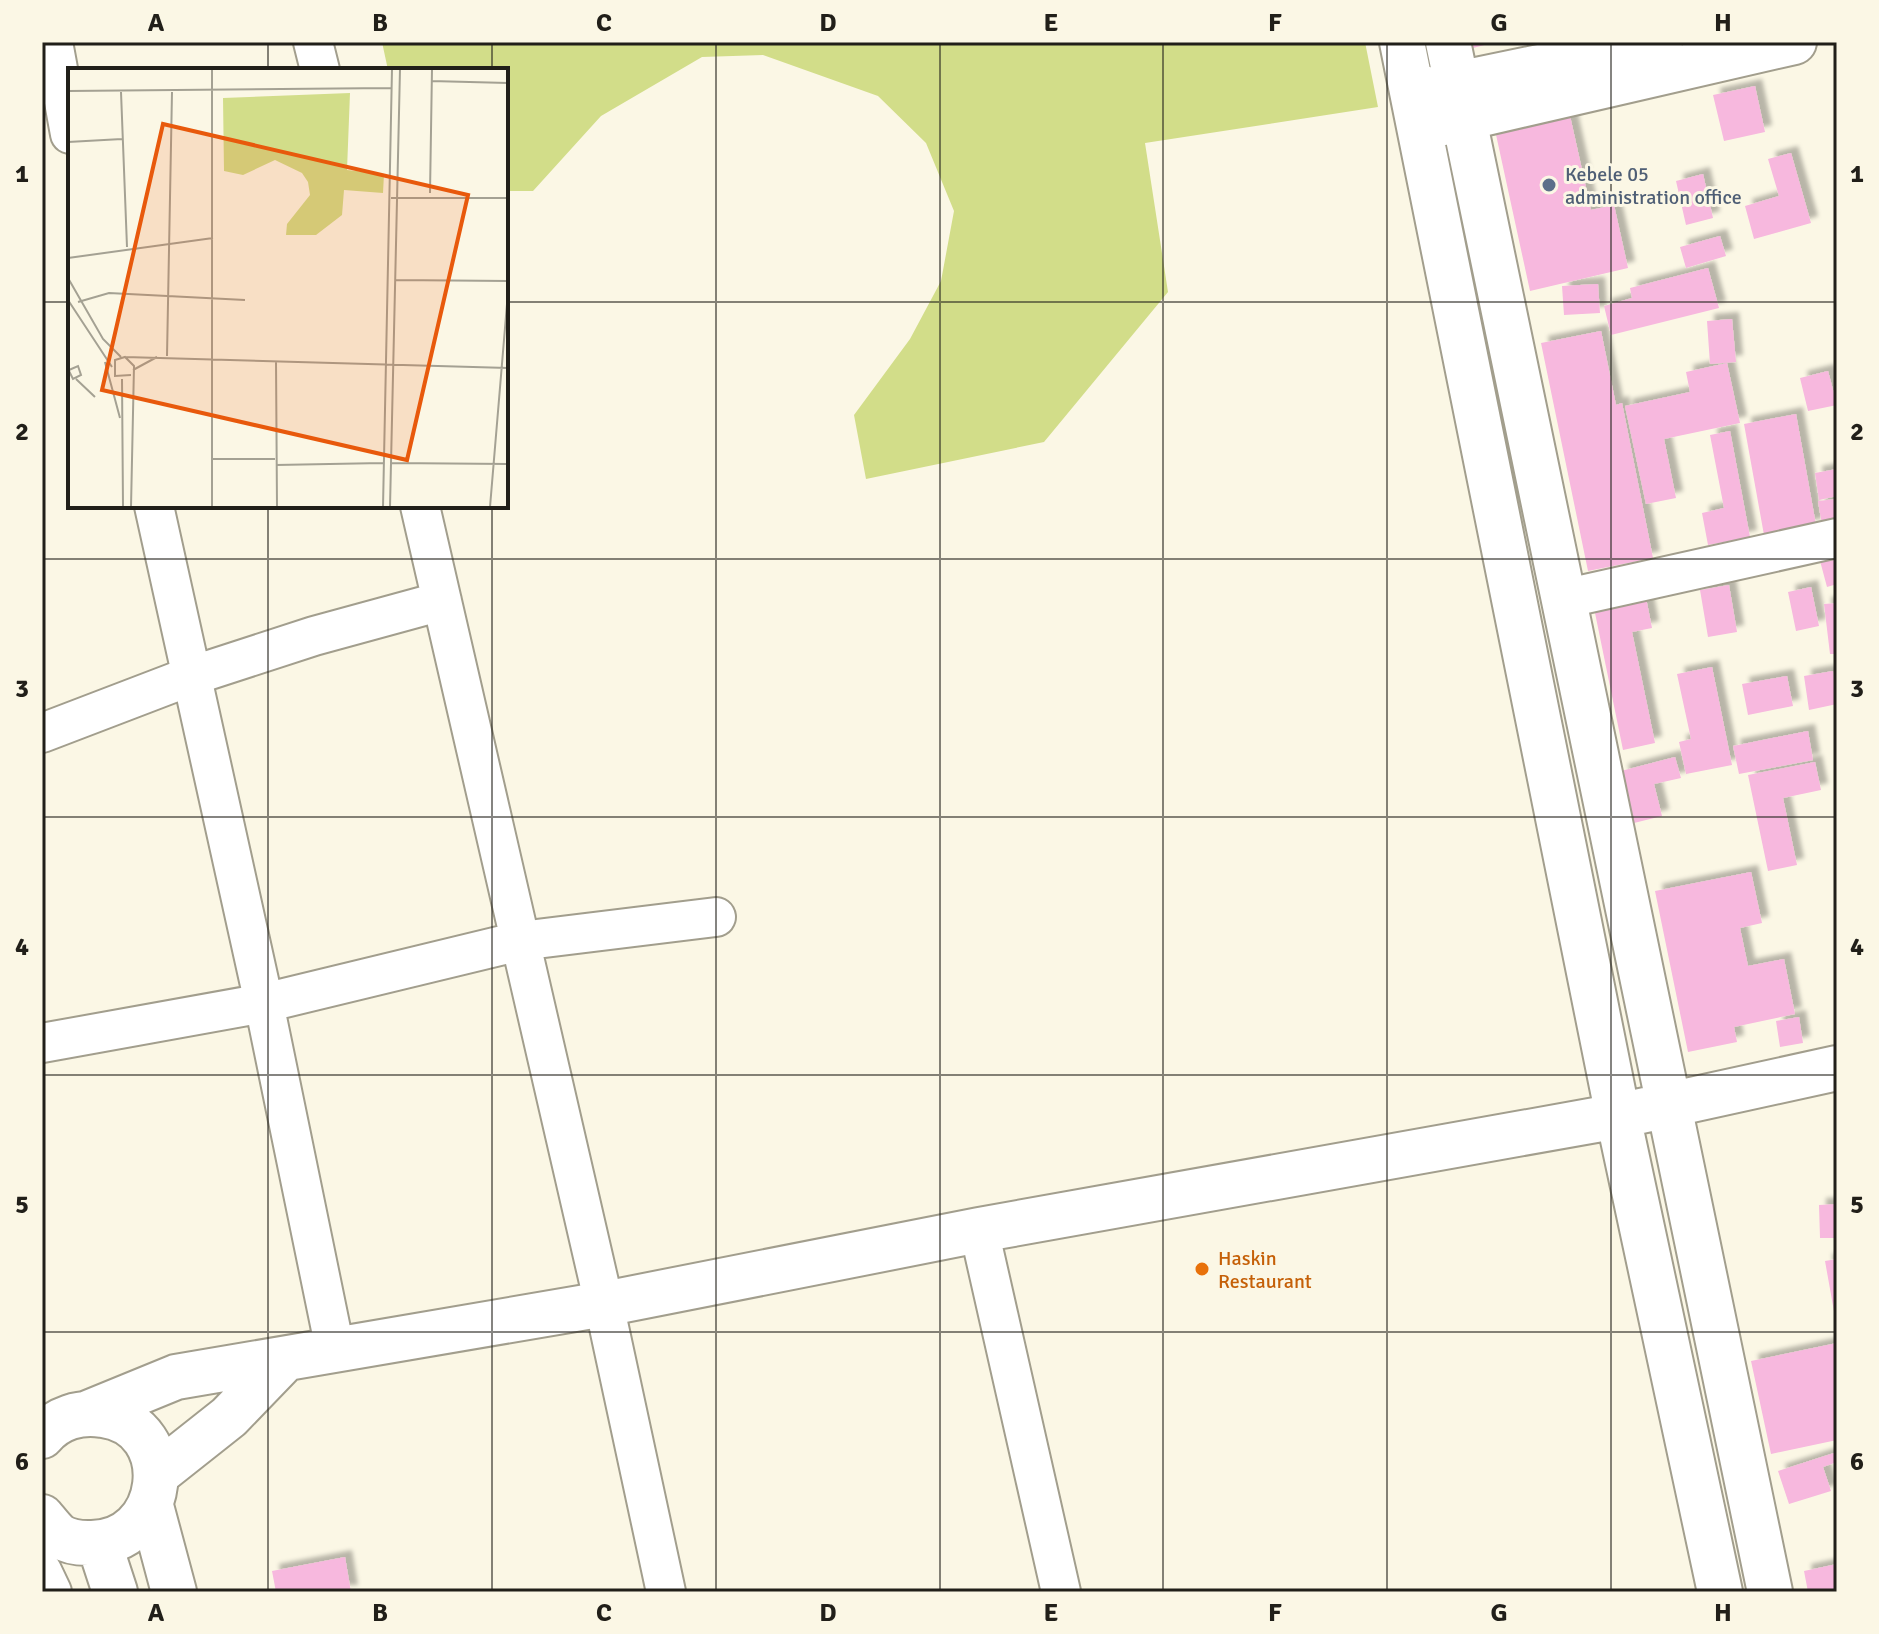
<svg xmlns="http://www.w3.org/2000/svg" width="1879" height="1634" viewBox="0 0 1879 1634" font-family="Signika,sans-serif">
<style>
.green{fill:#d2dd89}
.building{fill:#f7b8de;filter:url(#shadow)}
.lines{fill:none;stroke-linecap:round;stroke-linejoin:round}
.street-casing{stroke:#a29e8d;stroke-width:42}
.secondary-casing{stroke:#a29e8d;stroke-width:48}
.street{stroke:#fff;stroke-width:38}
.secondary{stroke:#fff;stroke-width:44}
.grid{fill:none;stroke:#211f19;stroke-width:2;stroke-opacity:0.55}
.service-dot{fill:#5c6f8a;stroke:#fbf7e5;stroke-width:3}
.food-dot{fill:#e8710a;stroke:#fbf7e5;stroke-width:3}
.labels{text-anchor:middle;dominant-baseline:central;stroke-width:6;stroke-linejoin:round;paint-order:stroke}
.service-label{font-size:20px;fill:#4e5e75;stroke:#fbf7e5;text-anchor:start}
.food-label{font-size:20px;fill:#c56008;stroke:#fbf7e5;text-anchor:start}
.inset-road{fill:none;stroke:#a4a193;stroke-width:2}
.view{fill:#e8590c;fill-opacity:0.15;stroke:#e8590c;stroke-width:4}
.inset-edge{fill:none;stroke:#211f19;stroke-width:4}
.neatline{fill:none;stroke:#211f19;stroke-width:3}
.grid-label{font-size:26px;text-anchor:middle;font-weight:bold;fill:#211f19}
</style>
<defs>
<filter id="shadow"><feDropShadow dx="7" dy="-7" stdDeviation="2" flood-color="#0004"/></filter>
</defs>
<rect width="100%" height="100%" fill="#fbf7e5"/>
<path class="green" d="M382 42H1365L1378 107 1145 143 1168 292 1044 442 866 479 854 415 910 339 941 281 954 211 926 143 878 96 763 55 702 57 601 116 533 191H506V70H388Z"/>
<path class="building" d="M1471 42H1492V43L1473 48Z
M1755 86 1765 132 1724 141 1713 95Z
M1564 89 1591 210 1614 205 1628 268 1530 291 1490 107Z
M1791 153 1811 223 1754 239 1745 206 1779 196 1768 159Z
M1703 174 1713 218 1686 225 1676 181Z
M1720 236 1726 256 1686 268 1680 247Z
M1708 268 1719 308 1611 335 1604 306 1632 298 1630 288Z
M1598 284 1600 313 1564 315 1562 286Z
M1732 319 1736 362 1710 364 1707 321Z
M1601 331 1616 405 1622 403 1653 558 1588 571 1541 343Z
M1727 363 1740 423 1664 439 1676 498 1646 504 1625 406 1690 392 1686 372Z
M1828 371 1837 405 1808 411 1800 378Z
M1796 414 1816 525 1764 535 1744 424Z
M1730 431 1750 537 1708 545 1702 513 1724 508 1710 435Z
M1837 469V496L1819 500 1815 473Z
M1837 499V522L1822 525 1818 501Z
M1837 553V584L1827 587 1819 557Z
M1729 585 1737 632 1708 637 1700 590Z
M1811 587 1819 626 1796 631 1788 592Z
M1646 598 1652 628 1632 632 1655 743 1623 750 1594 608Z
M1837 603V654H1830L1824 604Z
M1712 667 1732 765 1686 774 1679 742 1691 739 1677 674Z
M1833 671 1837 704 1809 710 1804 676Z
M1787 676 1793 706 1748 715 1742 684Z
M1808 731 1813 760 1739 774 1733 746Z
M1675 757 1681 778 1654 784 1662 816 1634 823 1621 771Z
M1815 762 1821 790 1783 798 1797 865 1768 871 1748 775Z
M1751 872 1762 923 1740 928 1748 966 1784 959 1795 1014 1734 1027 1737 1042 1688 1052 1655 891Z
M1799 1017 1803 1043 1780 1047 1776 1021Z
M1837 1204V1238H1820L1819 1205Z
M1837 1259V1317H1835L1825 1261Z
M1837 1343V1440L1771 1454 1751 1361Z
M1837 1452V1462L1823 1467 1831 1491 1789 1504 1778 1471Z
M345 1557 351 1592H276L272 1571Z
M1837 1564V1592H1808L1804 1571Z"/>
<g class="lines">
<g class="street-casing">
<path id="street" d="M53 42 70 134
M313 42 320 70
M154 506 264 1003 335 1349
M420 506 604 1304 666 1592
M1563 599 1837 538
M42 733 191 676 314 636 442 601
M42 1043 264 1003 520 941 716 917
M979 1230 1061 1592
M42 1571 52 1592"/>
</g>
<g class="secondary-casing">
<path id="secondary" d="M1402 42 1618 1116 1720 1592
M1448 42 1770 1592
M1428 90 1660 42
M1434 125 1794 42
M88 1413 176 1377 604 1304 979 1230 1618 1116 1837 1068
M42 1436C57 1418 80 1411 103 1415 182 1426 168 1546 88 1543 79 1543 67 1541 59 1536 53 1531 47 1523 42 1517
M157 1474 229 1417 284 1360
M151 1506 174 1592
M99 1543 115 1592"/>
</g>
<use href="#street" class="street"/>
<use href="#secondary" class="secondary"/>
</g>
<path class="grid" d="M268 42V70M492 42V70M716 42V1592M940 42V1592M1163 42V1592M1387 42V1592M1611 42V1592M42 302H70M506 302H1837M268 506V1592M492 506V1592M42 559H1837M42 817H1837M42 1075H1837M42 1332H1837"/>
<circle class="service-dot" cx="1549" cy="185" r="8"/>
<circle class="food-dot" cx="1202" cy="1269" r="8"/>
<g class="labels">
<g class="service-label">
<text x="1565" y="174">Kebele 05<tspan x="1565" dy="23">administration office</tspan></text>
</g>
<g class="food-label">
<text x="1218" y="1258">Haskin<tspan x="1218" dy="23">Restaurant</tspan></text>
</g>
</g>
<g transform="translate(68 68)">
<rect width="440" height="440" fill="#fbf7e5"/>
<path d="M282 25 279 102 316 106 315 125 276 122 274 147 248 167H218L219 156 242 127 240 114 234 105 207 92 175 107 156 103 155 30Z" fill="#d2dd89"/>
<path class="inset-road" d="M363 13 440 15M0 23 323 20M53 24 59 179M0 74 54 71M362 125 364 1M323 130H440M0 190 145 170M0 210 35 271 53 289M327 212 440 213M0 232 44 299M10 234 41 225 177 232M99 288 104 24M57 289 440 300M208 293 209 439M37 294 52 350M0 301 5 311 13 307 10 298 1 302M65 302 89 289M8 311 27 329M54 311 55 439M143 391H207M323 395 440 396M208 397 315 395M63 439 66 298 57 289 47 292V308L63 307M144 439V1M315 439 324 1M322 439 332 1M422 439 440 224"/>
<path class="view" d="M95 56 400 127 339 392 34 322Z"/>
<rect width="440" height="440" class="inset-edge"/>
</g>
<rect width="1879" height="1634" fill="none" stroke="#fbf7e5" stroke-width="88"/>
<rect x="44" y="44" width="1791" height="1546" class="neatline"/>
<g class="grid-label">
<text x="156" y="31">A</text>
<text x="380" y="31">B</text>
<text x="604" y="31">C</text>
<text x="828" y="31">D</text>
<text x="1051" y="31">E</text>
<text x="1275" y="31">F</text>
<text x="1499" y="31">G</text>
<text x="1723" y="31">H</text>
<text x="22" y="182">1</text>
<text x="1857" y="182">1</text>
<text x="22" y="440">2</text>
<text x="1857" y="440">2</text>
<text x="22" y="697">3</text>
<text x="1857" y="697">3</text>
<text x="22" y="955">4</text>
<text x="1857" y="955">4</text>
<text x="22" y="1213">5</text>
<text x="1857" y="1213">5</text>
<text x="22" y="1470">6</text>
<text x="1857" y="1470">6</text>
<text x="156" y="1621">A</text>
<text x="380" y="1621">B</text>
<text x="604" y="1621">C</text>
<text x="828" y="1621">D</text>
<text x="1051" y="1621">E</text>
<text x="1275" y="1621">F</text>
<text x="1499" y="1621">G</text>
<text x="1723" y="1621">H</text>
</g>
</svg>
